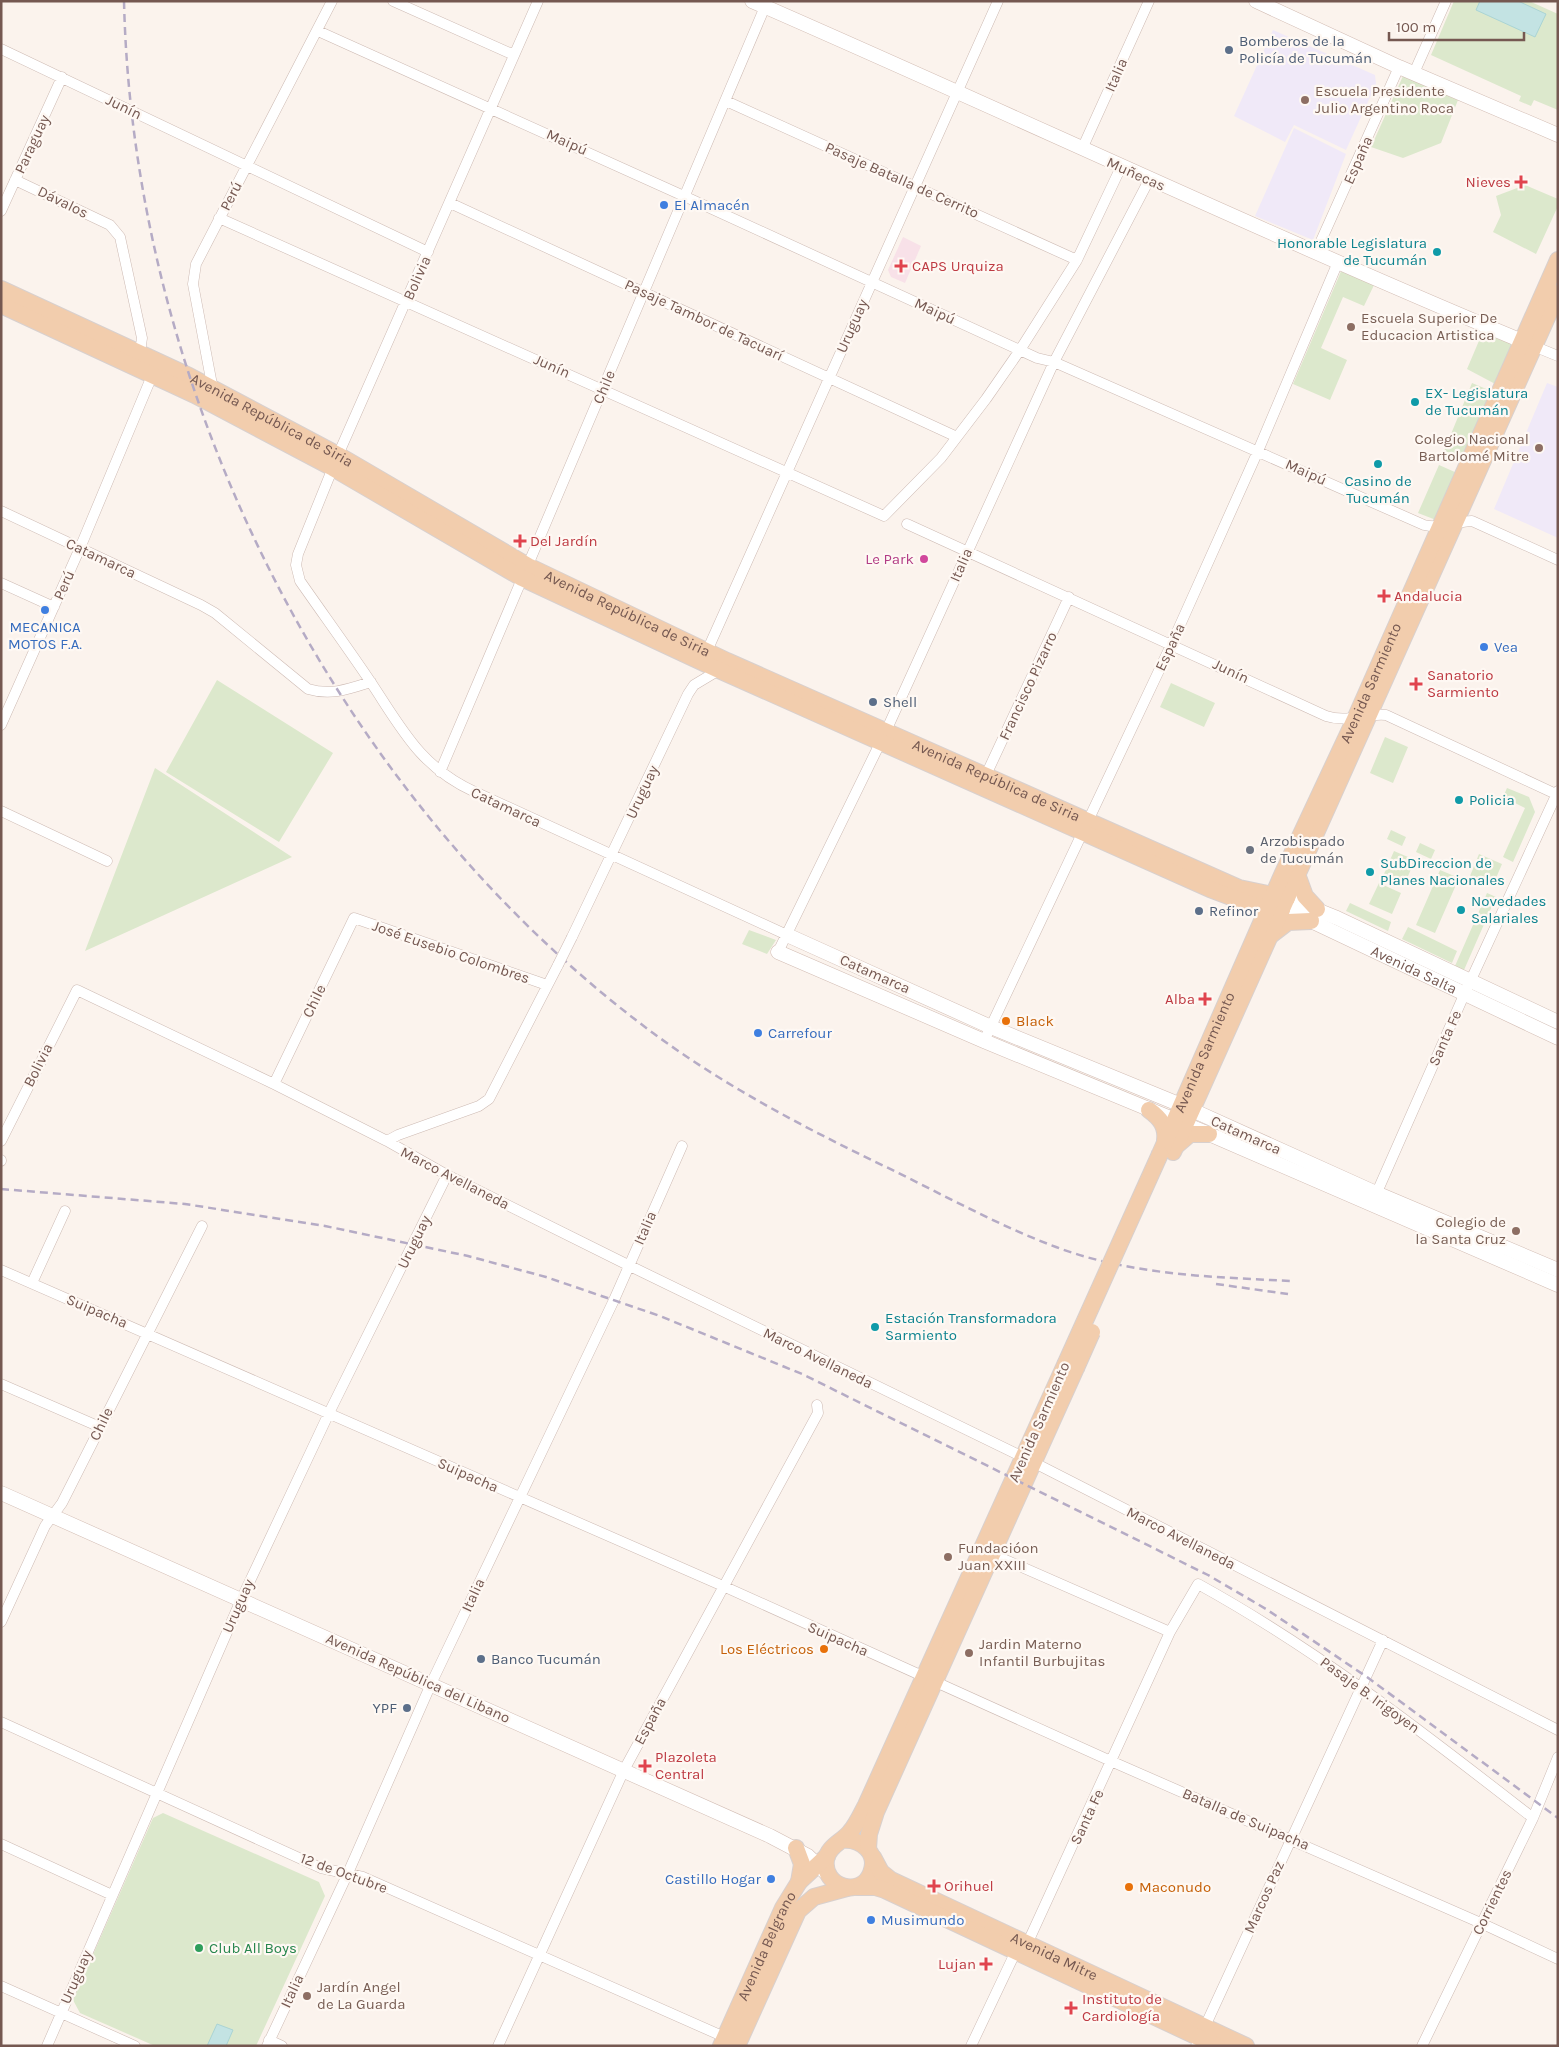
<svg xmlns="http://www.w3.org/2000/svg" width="1559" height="2047" viewBox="0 0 1559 2047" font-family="Karla,sans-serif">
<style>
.education{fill:#f0e9f8}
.medical{fill:#f8e1e8}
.green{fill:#dce8cc}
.water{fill:#c3e3e3;stroke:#aad4d4}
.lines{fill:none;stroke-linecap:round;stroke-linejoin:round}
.street-casing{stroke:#cdbab3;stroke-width:11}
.secondary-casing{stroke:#d2bcb3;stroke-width:15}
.primary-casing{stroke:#d8d0ce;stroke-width:18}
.street{stroke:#fff;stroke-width:10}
.secondary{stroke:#fff;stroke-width:14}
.primary{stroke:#f2cdad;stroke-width:16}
.rail{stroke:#b5abc5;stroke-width:2.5;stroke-dasharray:8 5;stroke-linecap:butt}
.street-bridge-casing{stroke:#cdbab3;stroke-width:11;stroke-linecap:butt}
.primary-bridge-casing{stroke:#d8d0ce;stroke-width:18;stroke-linecap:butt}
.street-bridge{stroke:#fff;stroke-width:10}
.primary-bridge{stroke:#f2cdad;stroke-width:16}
.service-dot{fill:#5c6f8a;stroke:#fef8f3;stroke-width:2}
.education-dot{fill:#8d6e63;stroke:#fef8f3;stroke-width:2}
.health-dot{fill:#e0444e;stroke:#fef8f3;stroke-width:2}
.shop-dot{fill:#3f7fe0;stroke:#fef8f3;stroke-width:2}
.culture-dot{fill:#0f9aa8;stroke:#fef8f3;stroke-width:2}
.hotel-dot{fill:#d1479c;stroke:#fef8f3;stroke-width:2}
.worship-dot{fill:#6b7280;stroke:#fef8f3;stroke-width:2}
.food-dot{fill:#e8710a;stroke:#fef8f3;stroke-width:2}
.leisure-dot{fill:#2e9e5b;stroke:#fef8f3;stroke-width:2}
.labels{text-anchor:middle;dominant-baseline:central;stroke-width:4.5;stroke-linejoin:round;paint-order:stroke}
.service-label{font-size:15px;fill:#4e5e75;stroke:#fef8f3;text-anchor:start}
.street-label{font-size:15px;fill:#755851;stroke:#fef8f3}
.education-label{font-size:15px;fill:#785e54;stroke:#fef8f3;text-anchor:start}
.health-label{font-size:15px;fill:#be3a42;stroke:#fef8f3;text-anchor:start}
.shop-label{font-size:15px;fill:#366cbe;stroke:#fef8f3;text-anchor:start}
.culture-label{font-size:15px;fill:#0d838f;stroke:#fef8f3;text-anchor:start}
.hotel-label{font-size:15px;fill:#b23c85;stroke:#fef8f3;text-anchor:end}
.worship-label{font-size:15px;fill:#5b616d;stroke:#fef8f3;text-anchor:start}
.food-label{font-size:15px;fill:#c56008;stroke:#fef8f3;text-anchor:start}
.leisure-label{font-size:15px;fill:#27864d;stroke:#fef8f3;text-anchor:start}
</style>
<rect width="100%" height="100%" fill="#fbf3ed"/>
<path class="education" d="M1273 30 1375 75 1376 84 1346 150 1294 125 1285 142 1234 116Z
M1294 128 1346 154 1313 240 1255 216Z
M1547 383 1558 387V538L1494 509Z"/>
<path class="medical" d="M903 237 921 246 905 283 891 277 888 270Z"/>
<path class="green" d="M1454 1H1529L1558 14V110L1534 100 1531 106 1519 101 1521 96 1431 55Z
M1403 76 1458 100 1441 143 1403 158 1371 147Z
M1525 185 1558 199V206L1536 254 1493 232 1501 215 1496 196Z
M1342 269 1375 283 1364 306 1343 297 1321 348 1347 360 1330 400 1293 384Z
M1484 329 1522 341 1499 386 1467 369Z
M1472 383 1491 391 1462 458 1444 451Z
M1439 465 1457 473 1436 520 1418 513Z
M217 680 333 753 279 842 166 772Z
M1171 683 1215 703 1204 727 1160 707Z
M1385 737 1408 747 1393 783 1370 773Z
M155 768 292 857 85 951Z
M1507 788 1529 797 1535 812 1513 862 1503 857 1525 808 1503 797Z
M1391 830 1406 837 1402 846 1387 839Z
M1420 843 1435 850 1431 859 1416 852Z
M1394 851 1415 860 1405 883 1384 874Z
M1479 854 1502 864 1493 885 1470 876Z
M1440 870 1459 878 1435 933 1416 925Z
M1379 883 1401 893 1392 914 1369 904Z
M1487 893 1496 897 1464 970 1455 966Z
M1350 903 1391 922 1388 931 1346 911Z
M1408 927 1457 951 1452 963 1402 939Z
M749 930 776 940 767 954 742 944Z
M163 1813 319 1882 325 1896 256 2046H155L80 2013 73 2000 153 1818Z"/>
<path class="water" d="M1480 1H1518L1546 14 1535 37 1476 10Z
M217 2024 233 2030 226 2046H207Z"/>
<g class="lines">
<g class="street-casing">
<path id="street" d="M393 1 514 55
M538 1 338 455 298 554 296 565 300 581C323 614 347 647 370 681 402 729 420 767 475 792L787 935
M318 31 686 197 1037 358 1054 362 1424 525C1440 529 1455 522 1472 521L1558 560
M1 49 428 252
M1414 73 1446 1
M726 101 1077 260
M1082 149 1149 1
M15 180 110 225 120 237 142 338 140 352
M450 203 957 437
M1 211 62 77
M219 218 884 516 941 458 986 399 1020 350 1077 260 1121 167
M1316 252 1399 67
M1531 345 1558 356
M213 390 193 284 196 264 332 1
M1 511 201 605 215 613 308 689C331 696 349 689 371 682
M907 524 1326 716C1347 723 1365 713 1386 715L1558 795
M1 583 54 607
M707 651 998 1
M1 725 80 548 154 371
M440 772 767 2
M986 775 1069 597
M1 811 107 861
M572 937 688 694 694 685 719 670V666
M778 952 886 731 1054 362 1149 180
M984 1041 1172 643 1258 451 1338 262
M274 1084 354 918 547 985
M1 1141 77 990 274 1084 387 1141 447 1175 630 1266 1023 1457 1558 1730
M387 1141 398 1135 479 1106 489 1099 558 965
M1 1160V1161
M1374 1199 1464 995 1558 791
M1 1270 723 1586 1113 1762 1483 1924 1558 1959
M32 1283 65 1211
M1 1384 100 1427
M992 1554 1170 1632
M1 1622 45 1526 62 1503 202 1226
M1 1722 321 1868 363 1877 729 2039
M1 1844 112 1895
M1 1986 135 2046
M269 2040 282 2046
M47 2046 241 1600 329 1413 447 1175
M267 2046 348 1873 431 1684 614 1300 682 1146
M498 2046 624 1770 818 1413 817 1405
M971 2046 1016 1951 1028 1942 1170 1632 1198 1584C1318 1650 1425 1734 1533 1818
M1196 2046 1383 1640
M1422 2046 1533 1818 1558 1757"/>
</g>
<g class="secondary-casing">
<g id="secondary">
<path d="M752 1C1009 113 1263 233 1522 341"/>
<path d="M1256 1 1399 67 1558 135"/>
<path d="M1287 898 1337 918 1558 1022"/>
<path id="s1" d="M1282 910 1311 921 1558 1038"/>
<path d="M787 935 991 1027 1181 1105 1376 1193 1558 1270"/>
<path d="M778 952 984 1041 1209 1134 1558 1285"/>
<path d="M1 1493 770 1836 808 1856 825 1872"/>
</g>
</g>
<g class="primary-casing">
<g id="primary">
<path id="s2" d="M1 289 189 376 338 455 528 566 727 661 1239 888 1287 898"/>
<path d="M1 305 195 395 333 468 522 578 719 670 1210 889 1255 906 1282 910"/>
<path d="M1297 874 1305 896 1317 909"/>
<path d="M1271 935 1288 922 1311 921"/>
<path d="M1149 1110C1160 1118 1167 1126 1165 1141"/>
<path d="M1176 1146 1190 1134H1209"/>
<path d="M1173 1152 1558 293"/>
<path id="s3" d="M1160 1154 1282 875 1355 719 1558 260"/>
<path d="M842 1840C861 1838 879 1853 871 1873 861 1899 822 1887 826 1860 828 1846 842 1842 850 1832 857 1824 861 1814 866 1805L1065 1365"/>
<path d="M796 1848 802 1864 799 1882"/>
<path d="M868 1849 869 1834 876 1812 1076 1368"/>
<path id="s4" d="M873 1857 881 1872 891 1880 1246 2046"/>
<path d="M857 1887H875L885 1890 1217 2046"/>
<path id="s5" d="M721 2046 783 1908 799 1882 827 1856"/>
<path d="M737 2046 798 1911 814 1897 847 1888"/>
</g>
</g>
<use href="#street" class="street"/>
<use href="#secondary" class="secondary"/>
<use href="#primary" class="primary"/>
<path class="rail" d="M124 1C133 395 336 798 653 1033 725 1086 803 1127 884 1166 940 1193 997 1225 1056 1247 1130 1275 1212 1277 1290 1281
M1 1189 185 1204 325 1226 468 1256 546 1277 660 1316 802 1374 1208 1575 1266 1609 1367 1677 1558 1818
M1216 1284 1288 1294"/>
<g class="street-bridge-casing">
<path id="street-bridge" d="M558 965 572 937"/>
</g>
<g class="primary-bridge-casing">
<path id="primary-bridge" d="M1065 1365 1160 1154
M1076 1368 1092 1332"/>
</g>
<use href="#street-bridge" class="street-bridge"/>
<use href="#primary-bridge" class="primary-bridge"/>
</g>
<g class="service-dot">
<circle cx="1229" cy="50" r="5"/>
<circle cx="873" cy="702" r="5"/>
<circle cx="1199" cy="911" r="5"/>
<circle cx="481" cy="1659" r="5"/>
<circle cx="407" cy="1708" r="5"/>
</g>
<g class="education-dot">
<circle cx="1305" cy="100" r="5"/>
<circle cx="1351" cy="327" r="5"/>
<circle cx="1539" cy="448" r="5"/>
<circle cx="1516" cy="1231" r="5"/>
<circle cx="948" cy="1557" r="5"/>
<circle cx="969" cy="1653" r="5"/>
<circle cx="307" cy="1996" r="5"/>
</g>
<g class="health-dot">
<path d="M1518.5 174.5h5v5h5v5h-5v5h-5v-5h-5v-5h5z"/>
<path d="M898.5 258.5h5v5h5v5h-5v5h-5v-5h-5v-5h5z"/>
<path d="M517.5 533.5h5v5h5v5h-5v5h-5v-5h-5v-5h5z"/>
<path d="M1381.5 588.5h5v5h5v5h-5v5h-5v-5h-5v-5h5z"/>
<path d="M1413.5 676.5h5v5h5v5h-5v5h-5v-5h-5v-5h5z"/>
<path d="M1202.5 991.5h5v5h5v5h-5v5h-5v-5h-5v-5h5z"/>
<path d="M642.5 1758.5h5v5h5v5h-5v5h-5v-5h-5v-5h5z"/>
<path d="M931.5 1878.5h5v5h5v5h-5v5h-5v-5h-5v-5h5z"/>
<path d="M983.5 1956.5h5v5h5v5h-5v5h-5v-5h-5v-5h5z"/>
<path d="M1068.5 2000.5h5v5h5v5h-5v5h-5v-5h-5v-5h5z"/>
</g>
<g class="shop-dot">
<circle cx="664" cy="205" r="5"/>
<circle cx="45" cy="610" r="5"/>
<circle cx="1484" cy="647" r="5"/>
<circle cx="758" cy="1033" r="5"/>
<circle cx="771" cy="1879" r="5"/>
<circle cx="871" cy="1920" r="5"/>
</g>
<g class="culture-dot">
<circle cx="1437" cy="252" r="5"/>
<circle cx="1415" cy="402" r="5"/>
<circle cx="1378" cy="464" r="5"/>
<circle cx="1459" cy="800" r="5"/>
<circle cx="1370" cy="872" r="5"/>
<circle cx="1461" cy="910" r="5"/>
<circle cx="875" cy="1327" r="5"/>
</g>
<circle class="hotel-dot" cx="924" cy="559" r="5"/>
<circle class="worship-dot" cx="1250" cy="850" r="5"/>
<g class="food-dot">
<circle cx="1006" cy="1021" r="5"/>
<circle cx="824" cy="1649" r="5"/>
<circle cx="1129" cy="1887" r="5"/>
</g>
<circle class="leisure-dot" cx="199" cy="1948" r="5"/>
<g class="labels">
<g class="service-label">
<text x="1239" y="41">Bomberos de la<tspan x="1239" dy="17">Policía de Tucumán</tspan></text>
<text x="883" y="702">Shell</text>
<text x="1209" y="911">Refinor</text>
<text x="491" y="1659">Banco Tucumán</text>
<text x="397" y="1708" text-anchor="end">YPF</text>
</g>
<g class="street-label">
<text transform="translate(1116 75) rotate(-66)">Italia</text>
<text transform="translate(124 107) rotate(26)">Junín</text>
<text transform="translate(567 142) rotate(24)">Maipú</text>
<text transform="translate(32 144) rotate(-65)">Paraguay</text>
<text transform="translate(1358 160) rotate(-66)">España</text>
<text transform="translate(1136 174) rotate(24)">Muñecas</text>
<text transform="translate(902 180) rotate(24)">Pasaje Batalla de Cerrito</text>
<text transform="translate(231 196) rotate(-63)">Perú</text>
<text transform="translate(63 202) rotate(26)">Dávalos</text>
<text transform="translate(417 278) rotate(-66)">Bolivia</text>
<text transform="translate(935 311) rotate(25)">Maipú</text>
<text transform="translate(704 320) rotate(25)">Pasaje Tambor de Tacuarí</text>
<text transform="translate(852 326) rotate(-66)">Uruguay</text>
<text transform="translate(552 366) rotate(24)">Junín</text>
<text transform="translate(604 387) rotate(-67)">Chile</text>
<text stroke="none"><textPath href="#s2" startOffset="301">Avenida República de Siria</textPath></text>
<text transform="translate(1306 472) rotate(24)">Maipú</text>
<text transform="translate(101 558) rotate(25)">Catamarca</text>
<text transform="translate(961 565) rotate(-66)">Italia</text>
<text transform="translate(64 585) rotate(-66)">Perú</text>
<text stroke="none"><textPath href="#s2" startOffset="706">Avenida República de Siria</textPath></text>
<text transform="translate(1170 647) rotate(-65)">España</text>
<text transform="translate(1231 671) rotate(25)">Junín</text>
<text stroke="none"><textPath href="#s3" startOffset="516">Avenida Sarmiento</textPath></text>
<text transform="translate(1028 686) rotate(-65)">Francisco Pizarro</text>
<text stroke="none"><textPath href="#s2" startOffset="1111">Avenida República de Siria</textPath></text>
<text transform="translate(642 792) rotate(-65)">Uruguay</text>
<text transform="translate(506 807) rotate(25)">Catamarca</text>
<text transform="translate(451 952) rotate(19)">José Eusebio Colombres</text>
<text stroke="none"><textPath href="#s1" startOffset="145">Avenida Salta</textPath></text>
<text transform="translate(875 974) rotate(24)">Catamarca</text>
<text transform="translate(314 1001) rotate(-64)">Chile</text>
<text transform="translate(1445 1038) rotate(-66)">Santa Fe</text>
<text stroke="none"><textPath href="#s3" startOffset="111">Avenida Sarmiento</textPath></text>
<text transform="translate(38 1065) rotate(-63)">Bolivia</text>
<text transform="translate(1246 1135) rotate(24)">Catamarca</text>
<text transform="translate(455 1178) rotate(27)">Marco Avellaneda</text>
<text transform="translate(645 1228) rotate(-66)">Italia</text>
<text transform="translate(414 1242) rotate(-64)">Uruguay</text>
<text transform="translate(97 1311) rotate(23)">Suipacha</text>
<text transform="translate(818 1358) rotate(26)">Marco Avellaneda</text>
<text transform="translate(1039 1422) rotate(-66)">Avenida Sarmiento</text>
<text transform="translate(101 1424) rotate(-64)">Chile</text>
<text transform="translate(468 1475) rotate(24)">Suipacha</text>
<text transform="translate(1181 1538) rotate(27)">Marco Avellaneda</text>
<text transform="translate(473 1595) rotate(-65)">Italia</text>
<text transform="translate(238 1606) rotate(-66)">Uruguay</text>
<text transform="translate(838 1639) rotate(24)">Suipacha</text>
<text transform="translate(418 1678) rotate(24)">Avenida República del Libano</text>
<text transform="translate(1370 1695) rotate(36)">Pasaje B. Irigoyen</text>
<text transform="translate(650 1721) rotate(-62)">España</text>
<text transform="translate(1087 1817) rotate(-65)">Santa Fe</text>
<text transform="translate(1246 1819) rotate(23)">Batalla de Suipacha</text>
<text transform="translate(344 1873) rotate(20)">12 de Octubre</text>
<text transform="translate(1264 1897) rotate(-66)">Marcos Paz</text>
<text transform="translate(1492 1902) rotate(-64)">Corrientes</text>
<text stroke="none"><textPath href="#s5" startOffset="110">Avenida Belgrano</textPath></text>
<text stroke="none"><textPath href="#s4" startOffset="210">Avenida Mitre</textPath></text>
<text transform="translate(76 1977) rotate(-66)">Uruguay</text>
<text transform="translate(292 1991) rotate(-65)">Italia</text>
</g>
<g class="education-label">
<text x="1315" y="91">Escuela Presidente<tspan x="1315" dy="17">Julio Argentino Roca</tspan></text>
<text x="1361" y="318">Escuela Superior De<tspan x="1361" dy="17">Educacion Artistica</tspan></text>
<text x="1529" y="439" text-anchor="end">Colegio Nacional<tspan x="1529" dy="17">Bartolomé Mitre</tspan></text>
<text x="1506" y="1222" text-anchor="end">Colegio de<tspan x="1506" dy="17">la Santa Cruz</tspan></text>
<text x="958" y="1548">Fundacióon<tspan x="958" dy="17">Juan XXIII</tspan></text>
<text x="979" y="1644">Jardin Materno<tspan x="979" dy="17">Infantil Burbujitas</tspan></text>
<text x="317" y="1987">Jardín Angel<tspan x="317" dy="17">de La Guarda</tspan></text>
</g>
<g class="health-label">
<text x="1511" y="182" text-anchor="end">Nieves</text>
<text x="912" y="266">CAPS Urquiza</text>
<text x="530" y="541">Del Jardín</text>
<text x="1394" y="596">Andalucia</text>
<text x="1427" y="675">Sanatorio<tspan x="1427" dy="17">Sarmiento</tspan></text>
<text x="1195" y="999" text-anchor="end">Alba</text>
<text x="655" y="1757">Plazoleta<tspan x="655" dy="17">Central</tspan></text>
<text x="944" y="1886">Orihuel</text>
<text x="976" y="1964" text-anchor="end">Lujan</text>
<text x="1082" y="1999">Instituto de<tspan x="1082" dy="17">Cardiología</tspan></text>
</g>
<g class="shop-label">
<text x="674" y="205">El Almacén</text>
<text x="45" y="627" text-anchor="middle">MECANICA<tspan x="45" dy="17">MOTOS F.A.</tspan></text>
<text x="1494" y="647">Vea</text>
<text x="768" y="1033">Carrefour</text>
<text x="761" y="1879" text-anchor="end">Castillo Hogar</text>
<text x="881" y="1920">Musimundo</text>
</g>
<g class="culture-label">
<text x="1427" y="243" text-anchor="end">Honorable Legislatura<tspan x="1427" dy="17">de Tucumán</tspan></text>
<text x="1425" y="393">EX- Legislatura<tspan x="1425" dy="17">de Tucumán</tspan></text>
<text x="1378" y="481" text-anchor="middle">Casino de<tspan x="1378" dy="17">Tucumán</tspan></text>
<text x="1469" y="800">Policia</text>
<text x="1380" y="863">SubDireccion de<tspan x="1380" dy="17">Planes Nacionales</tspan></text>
<text x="1471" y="901">Novedades<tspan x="1471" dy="17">Salariales</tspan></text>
<text x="885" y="1318">Estación Transformadora<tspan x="885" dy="17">Sarmiento</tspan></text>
</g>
<g class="hotel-label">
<text x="914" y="559">Le Park</text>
</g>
<g class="worship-label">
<text x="1260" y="841">Arzobispado<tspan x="1260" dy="17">de Tucumán</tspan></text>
</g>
<g class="food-label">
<text x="1016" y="1021">Black</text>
<text x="814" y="1649" text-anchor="end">Los Eléctricos</text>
<text x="1139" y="1887">Maconudo</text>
</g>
<g class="leisure-label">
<text x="209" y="1948">Club All Boys</text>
</g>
</g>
<rect width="1559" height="2047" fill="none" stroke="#755851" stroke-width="5"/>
<path d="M1389 32v8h135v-8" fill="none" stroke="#755851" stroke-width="2.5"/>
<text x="1396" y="32" font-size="15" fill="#755851" stroke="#fef8f3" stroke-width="4" paint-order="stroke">100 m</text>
</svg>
